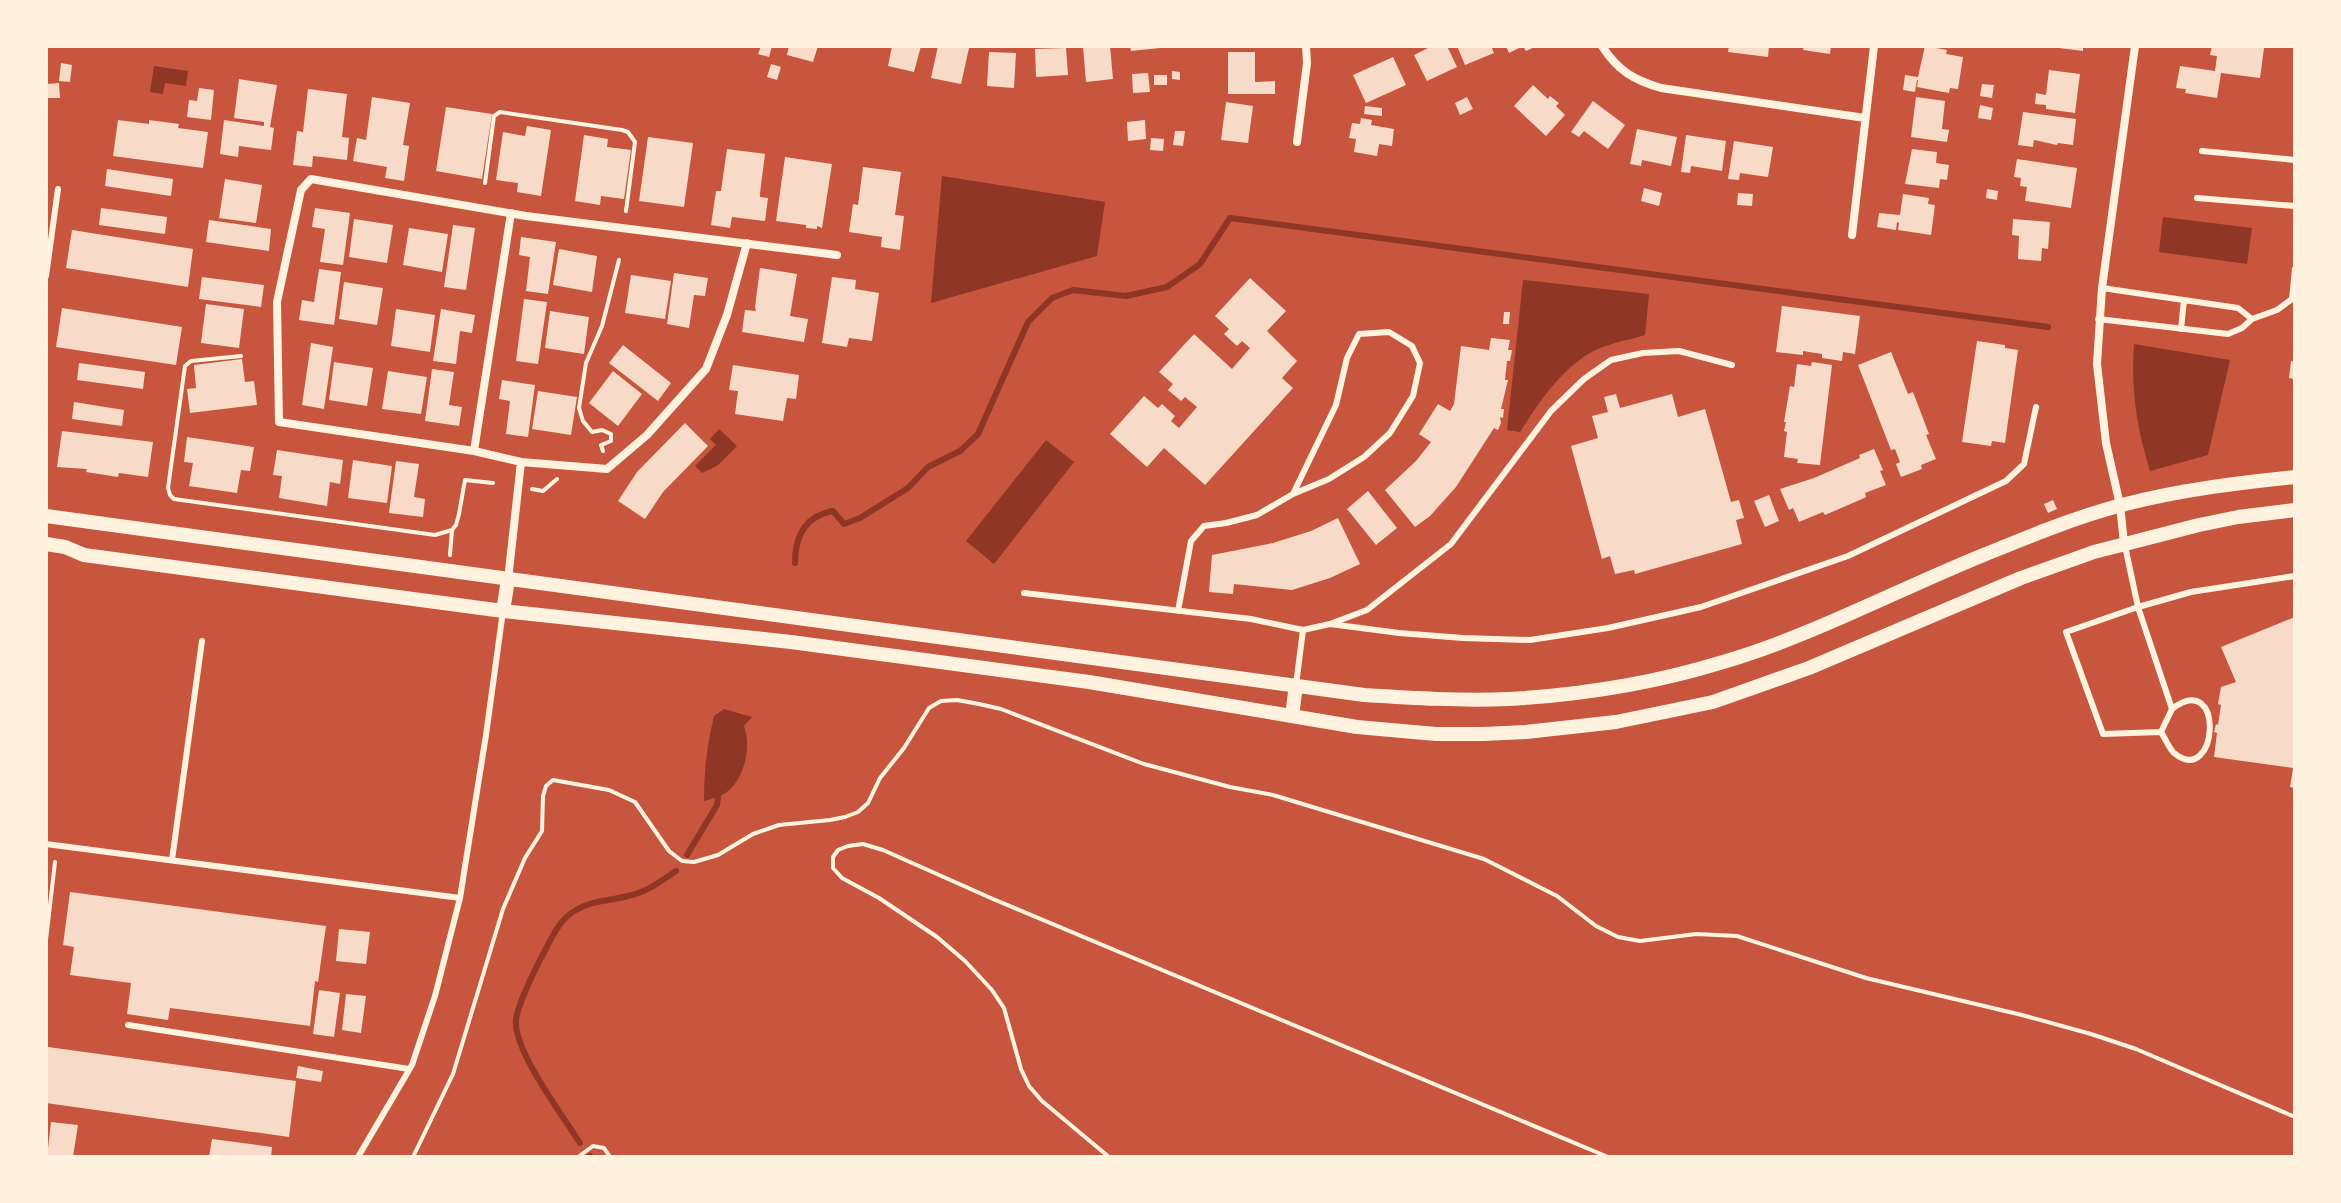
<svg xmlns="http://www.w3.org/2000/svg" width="2341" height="1203" viewBox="0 0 2341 1203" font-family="'Sofia Sans Condensed',sans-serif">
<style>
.water{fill:#8f3625}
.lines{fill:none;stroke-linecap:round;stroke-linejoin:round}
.stream{stroke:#8f3625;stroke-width:6}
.building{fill:#f7dbc8}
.path{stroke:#fff3e0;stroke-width:4}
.service{stroke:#fff3e0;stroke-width:6}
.minor{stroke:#fff3e0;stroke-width:8}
.tertiary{stroke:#fff3e0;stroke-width:14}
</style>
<rect width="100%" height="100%" fill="#c8553d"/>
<path class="water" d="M154 66 188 71 186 86 165 83 163 94 150 92Z
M942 176 1105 202 1097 256 931 303Z
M2163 217 2252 228 2247 264 2159 252Z
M1523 280 1649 294 1645 335C1626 341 1602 344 1585 356 1558 374 1537 405 1520 432L1507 430Z
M2134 344 2230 360 2208 455 2150 471C2136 424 2131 392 2134 344Z
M719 429 737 446 717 466 702 473 695 466 716 445 710 439Z
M1046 440 1074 462 994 564 966 541Z
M724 709 752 717 744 726C752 747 744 784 722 795 717 798 710 799 704 801 704 770 707 746 714 716Z"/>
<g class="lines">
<path class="stream" d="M795 563C795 537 804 516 833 511L844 524 860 518 908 488 928 467 960 451 978 434 1028 322 1052 298 1073 290 1126 296 1167 287 1200 264 1230 218 2048 327
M687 855 717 805 719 789
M580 1143C563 1116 513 1050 516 1020 518 1003 533 974 541 958 551 940 558 920 576 910 592 900 610 901 628 896 647 892 661 881 676 871
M590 1156 591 1157"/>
</g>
<path class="building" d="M761 46H772L769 57 758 54Z
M789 46H818L813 62 787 55Z
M892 46H921L914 72 888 66Z
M938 46 969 48 961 84 931 78Z
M1083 46H1110L1113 79 1086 82Z
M1130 46H1160V48L1131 51Z
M1432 46H1447L1457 67 1427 81 1414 55Z
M1457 46H1491L1494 53 1465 65Z
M1506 46H1537L1526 51 1523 46 1509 53Z
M1729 46H1769L1768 57 1728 52Z
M1804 46H1831L1830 54 1803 50Z
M1925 46 1947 50 1946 54 1963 57 1958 89 1950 88 1949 93 1917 87 1918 80H1917L1915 92 1903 90 1905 75 1918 77Z
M2059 46H2083V51L2059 48Z
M2212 46 2264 48 2260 78 2221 73 2217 98 2185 93 2186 89 2176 88 2180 66 2215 71 2217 56 2210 55Z
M1066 48 1068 75 1036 77 1035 49Z
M989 52 1016 53 1014 88 987 86Z
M1228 52H1255V82L1275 81V94H1228Z
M1393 57 1406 85 1366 103 1353 75Z
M61 63 72 65 70 82 59 81Z
M771 64 781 67 777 80 767 77Z
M2049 70 2080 74 2075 113 2046 109V105L2035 104 2036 93 2046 95Z
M1172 71 1180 72V80L1172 79Z
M1148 73 1150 92 1133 93 1132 74Z
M1154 75H1167V85H1154Z
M239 79 277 85 270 127 274 128 271 150 239 146 238 157 220 154 224 120 264 126V122L234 118Z
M59 83 60 98H46V84Z
M1982 84 1994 85 1992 98 1980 96Z
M1533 85 1548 99 1550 96 1559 103 1556 106 1565 115 1546 136 1514 106Z
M199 88 214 90 211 120 187 117 189 100 197 101Z
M308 89 347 94 342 137 349 138 347 160 313 156 312 167 293 165 297 131 303 132Z
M372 97 410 103 403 145 409 146 404 181 385 178 387 167 353 161 357 138 366 140Z
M1467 97 1473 109 1460 115 1455 103Z
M1916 97 1945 101 1942 129 1949 130 1947 142 1911 137Z
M1593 101 1625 125 1608 149 1584 131 1579 137 1571 132Z
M1226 102 1253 106 1248 143 1221 140Z
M1980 105 1993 108 1991 120 1978 118Z
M1365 106 1382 108V116L1364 114Z
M446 107 492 114 482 179 436 171Z
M2023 112 2076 119 2073 145 2058 143 2057 145 2034 140 2033 147 2018 145Z
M1361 118 1372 120 1371 125 1394 129 1392 146 1379 144 1377 156 1354 152 1356 139 1349 138 1352 123 1360 124Z
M118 120 149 124V120L179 124 178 128 208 132 203 168 113 156Z
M1145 120 1146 139 1128 141 1127 122Z
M527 126 551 130 541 196 517 192 518 183 496 180 503 132 525 136Z
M1637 129 1677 137 1671 166 1642 160 1641 166 1630 164Z
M1175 131H1185L1183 146 1173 145Z
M584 135 608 139 607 147 631 150 624 199 601 196 600 205 575 201Z
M1686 135 1726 141 1722 171 1691 166 1690 173 1681 172Z
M648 137 693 143 684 207 639 201Z
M1151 138 1164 139 1163 151 1150 150Z
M1734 141 1773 147 1768 177 1740 173 1739 180 1728 179Z
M727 149 765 154 760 193V197L768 198 765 221 732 217 730 228 711 225 716 191H721Z
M1912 149 1937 152 1936 163 1949 165 1947 180 1940 179 1939 188 1905 184Z
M785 157 832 164 822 228 817 226V229L806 228V225L776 221Z
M2017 159 2077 168 2071 208 2025 201 2027 187 2020 186 2021 178 2014 177Z
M863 167 901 172 895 215 904 216 900 250 881 247 882 237 849 232 853 204 858 205Z
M107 169 173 179 171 196 105 186Z
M225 179 262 185 256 223 219 218Z
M1644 188 1662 193 1659 206 1641 201Z
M1987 189 1998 191 1997 200 1986 198Z
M1738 193 1753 194 1752 206 1737 205Z
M1903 194 1929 198 1928 204 1935 205 1931 235 1898 230 1899 223 1897 222 1896 230 1877 227 1879 213 1900 215Z
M101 208 167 217 165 234 99 225Z
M315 208 350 213 343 265 320 262 325 229 312 227Z
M354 219 393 225 387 263 349 257Z
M2013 219 2050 222 2048 249 2042 248 2041 261 2018 259 2019 236 2012 235Z
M209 220 271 229 269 251 206 242Z
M453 225 475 228 466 290 444 287Z
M409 228 448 234 442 272 403 265Z
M72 230 193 249 188 287 66 268Z
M521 237 556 242 548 294 526 291 530 257 519 255Z
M559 249 597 256 592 292 553 285Z
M760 268 797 274 790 316 808 319 804 342 742 332 745 310 756 311 755 307Z
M319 269 341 272 334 325 299 320 302 300 314 302Z
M674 273 708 278 705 296 694 295 689 328 667 324Z
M631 275 671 281 665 319 625 313Z
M202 277 264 285 261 307 199 299Z
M832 277 856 280 855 289 879 293 872 341 849 338 847 347 822 343Z
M1250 278 1286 311 1267 331 1297 361 1282 378 1293 388 1205 485 1164 448 1147 467 1110 434 1144 396 1158 408 1162 404 1175 416 1171 421 1179 428 1197 407 1185 397 1181 401 1168 390 1173 384 1159 372 1194 334 1232 369 1250 348 1242 341 1237 346 1224 334 1229 329 1215 316Z
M344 282 383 288 377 325 339 319Z
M524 299 547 302 538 364 516 361Z
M206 304 244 309 239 348 201 343Z
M1782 306 1860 316 1855 354 1843 352 1842 361 1822 358V354L1803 351V355L1776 352Z
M62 308 182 327 176 365 56 347Z
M396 309 435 315 430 352 391 346Z
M441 309 475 315 472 333 460 331 456 364 433 361Z
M550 311 589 317 584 354 545 348Z
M1504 312H1510L1509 324H1503Z
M1491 338 1510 340 1508 350H1512L1510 361H1507L1505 380H1508L1501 409H1504L1503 418 1500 417 1501 423 1498 430 1494 428 1456 487 1430 516 1415 527 1385 490 1416 461 1431 442 1419 434 1438 404 1450 411 1454 404 1461 346 1489 350Z
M1977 341 2005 345V348L2018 350 2005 443 1992 441 1991 446 1962 442Z
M311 343 333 347 324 409 302 405Z
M623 345 671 383 658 401 609 363Z
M1891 352 1908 394 1913 392 1929 434 1926 435 1936 459 1921 465 1922 469 1901 477 1896 464 1900 462 1895 449 1891 450 1858 365Z
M242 359 245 382 254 381 257 405 190 413 187 389 196 388 194 365Z
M2291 361 2295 362V379L2289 378Z
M334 362 373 368 367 406 329 400Z
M1812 362 1832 365 1820 465 1797 463 1798 459 1784 457 1787 432 1784 431 1786 422H1784L1790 386 1794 387 1797 364 1811 366Z
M79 363 145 372 143 389 77 380Z
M733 365 799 375 796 399 787 398 783 421 735 414 738 391 729 390Z
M432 369 454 372 449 405 462 407 459 426 425 421Z
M388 371 427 377 421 414 382 409Z
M613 371 642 394 618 426 589 403Z
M502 380 535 385 528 437 506 434 510 401 499 399Z
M538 391 577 397 571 435 532 429Z
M1616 394 1620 408 1672 394 1678 417 1705 409 1731 502 1739 500 1744 518 1736 520 1742 544 1635 574 1634 570 1615 574 1610 556 1602 559 1571 446 1598 438 1592 416 1608 412 1604 397Z
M74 402 124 410 122 426 72 419Z
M685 423 708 446 663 492 645 519 618 501 637 472Z
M62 431 153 442 148 477 119 473 118 477 86 472 87 469 57 467Z
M187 437 254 447 250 471 241 470 237 493 189 486 193 463 184 462Z
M1874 449 1883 470 1880 471 1886 485 1865 493 1866 497 1862 499 1825 515 1823 512 1799 522 1793 508 1789 510 1780 489 1814 478 1860 458 1859 455Z
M277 450 343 460 340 484 330 482 327 506 279 498 282 476 273 475Z
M353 460 392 466 387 503 348 498Z
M396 461 419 464 414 497 425 499 423 517 389 513Z
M1368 491 1397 528 1376 545 1347 509Z
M1769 495 1779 521 1765 527 1754 501Z
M2053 500 2057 509 2048 513 2044 504Z
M1338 518 1360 564 1330 578 1292 590 1234 584 1233 594 1209 592 1212 555 1273 543 1311 531Z
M2295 617V788L2290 787 2293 768 2214 757 2217 733 2214 732 2216 724 2218 725 2221 705 2218 704 2221 687 2236 682 2221 647Z
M70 892 326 926 318 982 315 981 310 1026 170 1008 168 1020 127 1014 131 983 70 975 74 947 63 945Z
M339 929 370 932 366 964 336 961Z
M319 990 340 993 334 1037 313 1034Z
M346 994 366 996 361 1033 342 1030Z
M48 1047 296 1081 289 1137 46 1103Z
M298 1066 323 1071 321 1082 296 1078Z
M51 1122 78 1125 73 1157H47Z
M212 1139 272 1147 271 1157H209Z"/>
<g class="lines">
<path class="path" d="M485 183 494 116 500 112 622 130 628 132 635 142 626 211
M241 356 191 361 185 366 168 488 170 495 174 499 435 535 452 530
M603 451 601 445 611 441V434L602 430 592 432 583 421 579 408 586 363 602 326 619 260
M532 489 543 491 557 479
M450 555 452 530 456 525 459 514 465 480 493 483
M46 940 55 862
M413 1157 453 1074 503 909 525 858 542 831 543 796 546 786 553 780 609 790 635 802 669 851 682 861 694 862 718 855 753 834 779 825 830 820 845 817 858 812 868 803 880 778 904 748 929 708 941 701 957 700 979 704 1001 709 1144 764 1230 787 1273 795 1484 859 1557 896 1596 926 1618 937 1640 941 1696 934 1737 936 1866 978 2022 1015 2091 1034 2136 1049 2295 1117
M578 1157 593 1146 604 1148 610 1157
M1109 1157 1042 1101 1029 1086 1021 1069 1004 1008 992 990 965 961 937 937 879 898 842 878 833 868V857L838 850 848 846 863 844 883 850 993 899 1608 1157"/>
<path class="service" d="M2202 151 2295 160
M2197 198 2295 206
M46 276 58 189
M2102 288 2238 308 2252 319
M2292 299 2295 269
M2098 319 2228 334 2242 328 2252 319 2277 310 2292 299 2295 300
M2181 329 2184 300
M2125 546 2138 607 2172 709 2161 732C2165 738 2169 748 2174 753 2218 789 2226 668 2172 709
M1024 593 1251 619 1303 630
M1178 611 1191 541 1204 526 1226 523 1257 515 1293 494 1329 479 1364 457 1390 433 1413 396 1420 363 1412 346 1389 332 1359 334 1347 358 1336 405 1293 494
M1330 624 1399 633 1463 638 1530 640 1608 628 1701 607 1848 556 2006 481 2024 464 2036 407
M1296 685 1303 630 1330 624 1367 610 1451 544 1551 411 1584 379 1611 360 1643 353 1679 351 1732 365
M2161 732 2103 734 2066 632 2138 607 2191 592 2295 576
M46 844 460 898
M172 860 202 641
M128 1025 409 1069
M358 1157 412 1065 435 996 460 898 486 735 503 611"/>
<path class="minor" d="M1602 46C1618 71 1634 80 1661 88L1865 118
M1297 142 1307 63 1306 46
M1852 235 1874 46
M474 451 511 213
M521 462 607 469 647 435 706 369 727 315 747 243
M2124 543 2120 505 2106 443 2097 364 2102 288 2135 46
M508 580 521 462 474 451 279 422 277 302 301 190 311 179 526 216 837 255"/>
<path class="tertiary" d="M46 516 1364 695C1412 698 1460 701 1509 699 1580 695 1655 683 1723 662 1812 636 1899 589 1986 554 2030 536 2076 517 2122 505 2179 490 2237 483 2295 477
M46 544 65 547 84 555 503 611 791 642 1089 682 1357 727 1436 734H1483L1526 732 1616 722 1713 702 1809 668 2021 578 2094 552 2199 525 2238 517 2295 510
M503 611 508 580
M1292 716 1296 685"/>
</g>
<rect width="2341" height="1203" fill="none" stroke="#fff3e0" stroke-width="96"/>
</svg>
